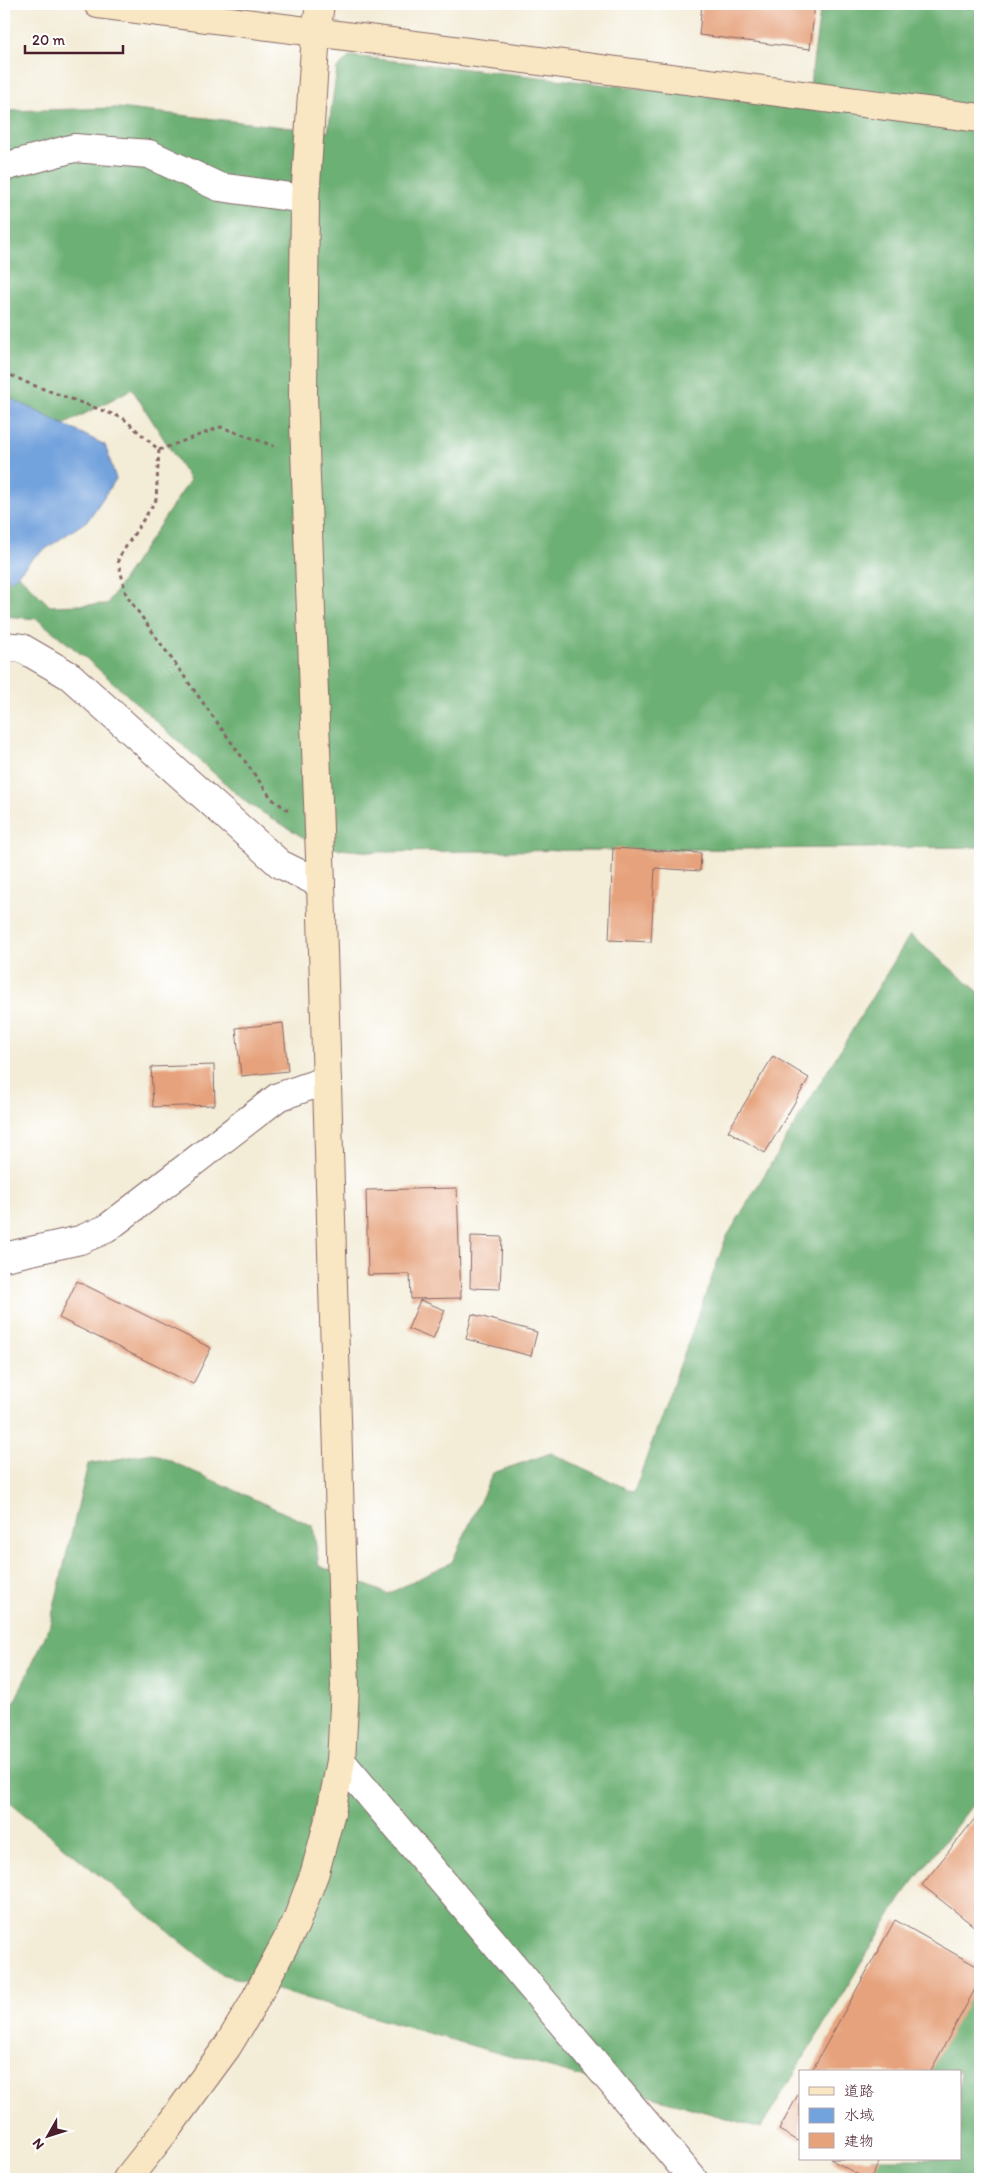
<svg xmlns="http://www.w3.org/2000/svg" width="984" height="2183" viewBox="0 0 984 2183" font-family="Itim,'Klee One',sans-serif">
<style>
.forest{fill:#6db074;stroke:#5c6850}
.water{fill:#73a3dd;stroke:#5e6184}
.building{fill:#e6a27b}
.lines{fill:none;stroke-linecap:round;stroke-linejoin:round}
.street-casing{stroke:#856767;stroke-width:30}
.secondary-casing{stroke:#856767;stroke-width:30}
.path{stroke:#856767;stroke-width:3;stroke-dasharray:4 4;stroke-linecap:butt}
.street{stroke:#fff;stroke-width:28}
.secondary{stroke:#f9e7c3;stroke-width:28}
</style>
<rect width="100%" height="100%" fill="#fff"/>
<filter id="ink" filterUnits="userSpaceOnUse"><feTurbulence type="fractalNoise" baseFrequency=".02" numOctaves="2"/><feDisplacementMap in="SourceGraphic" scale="10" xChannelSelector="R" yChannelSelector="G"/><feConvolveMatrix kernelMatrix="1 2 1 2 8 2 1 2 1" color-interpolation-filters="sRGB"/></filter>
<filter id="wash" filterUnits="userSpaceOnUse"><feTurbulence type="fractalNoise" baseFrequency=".0096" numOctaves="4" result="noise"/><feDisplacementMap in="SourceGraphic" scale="20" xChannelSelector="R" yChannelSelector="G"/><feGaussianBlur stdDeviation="1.12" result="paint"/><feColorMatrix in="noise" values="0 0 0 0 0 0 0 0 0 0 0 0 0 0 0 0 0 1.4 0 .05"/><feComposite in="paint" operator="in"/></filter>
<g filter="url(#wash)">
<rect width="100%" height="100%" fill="#f3ecd7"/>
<path class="forest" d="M821 4H980V847L371 852 319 847 247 803 86 658 37 619 4 616V561L50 606 107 604 190 480 132 389 52 431 4 410V111L118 108 328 132 337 69 350 56 807 107Z
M910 935 980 993V1795L901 1898 761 2128 221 1974 4 1798V1724L49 1628 88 1464 153 1453 313 1526 319 1566 388 1594 452 1562 493 1473 551 1453 634 1492 726 1238Z
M980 1965V2179H860L871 2159H960V2072H920Z"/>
<path class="water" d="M4 395 105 445 116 479 88 520 34 557 11 581 4 577Z"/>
<g id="blocks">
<path class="building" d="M702 4H815L810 49 699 35Z
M613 848 701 853 700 871 655 868 651 942 609 940Z
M283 1023 288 1071 241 1076 236 1028Z
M773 1056 809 1078 765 1153 728 1131Z
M214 1065 215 1105 153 1107 151 1067Z
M457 1188 461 1298 411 1299 410 1274 368 1275 366 1190Z
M471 1236 502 1237 500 1289 470 1288Z
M77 1281 211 1348 193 1384 59 1318Z
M420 1300 445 1310 433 1339 408 1329Z
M472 1314 537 1332 531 1356 466 1339Z
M980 1812V1931L922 1885Z
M895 1920 980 1968V1980L930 2072H811Z
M800 2091V2142L779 2130Z
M830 2159H881L870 2179H866Z"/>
</g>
</g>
<g filter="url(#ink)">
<use href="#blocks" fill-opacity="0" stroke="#856767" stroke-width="1"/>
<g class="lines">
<g class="street-casing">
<path id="street" d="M4 167 74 148 149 154 219 187 305 199
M4 646 22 648 70 676 280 864 321 884
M4 1257 80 1240 106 1229 278 1097 327 1080
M341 1761 693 2179"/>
</g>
<g class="secondary-casing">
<path id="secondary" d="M98 4 980 118
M127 2179 166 2130 227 2047 250 2009 295 1925 315 1872 331 1812 341 1761 345 1687 321 884 303 395 305 199 316 33 320 4"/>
</g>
<path class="path" d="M4 372 30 384 123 418 159 450 156 500 118 559 126 595 272 799 288 810
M159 450 221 427 274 446"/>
<use href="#street" class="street"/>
<use href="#secondary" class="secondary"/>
</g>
</g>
<rect width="984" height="2183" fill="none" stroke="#fff" stroke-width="20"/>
<rect x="799" y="2070" width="162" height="90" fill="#ffffff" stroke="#b7a5aa"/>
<rect x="809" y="2087" width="25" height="8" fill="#f9e7c3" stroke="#b7a5aa"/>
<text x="844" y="2096" font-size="15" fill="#4a1f2b">道路</text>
<rect x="809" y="2108" width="25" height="15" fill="#73a3dd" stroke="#b7a5aa"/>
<text x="844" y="2120" font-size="15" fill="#4a1f2b">水域</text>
<rect x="809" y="2133" width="25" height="15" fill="#e6a27b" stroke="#b7a5aa"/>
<text x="844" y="2146" font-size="15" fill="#4a1f2b">建物</text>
<g transform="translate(48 2136) rotate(231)" stroke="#ffffff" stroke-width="4" paint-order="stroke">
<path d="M0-4L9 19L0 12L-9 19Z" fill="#4a1f2b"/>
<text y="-8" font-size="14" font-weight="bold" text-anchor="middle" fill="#4a1f2b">N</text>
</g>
<path d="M25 45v8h98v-8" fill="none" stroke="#4a1f2b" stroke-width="2.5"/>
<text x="32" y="45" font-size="15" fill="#4a1f2b" stroke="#ffffff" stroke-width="4" paint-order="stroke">20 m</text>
</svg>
